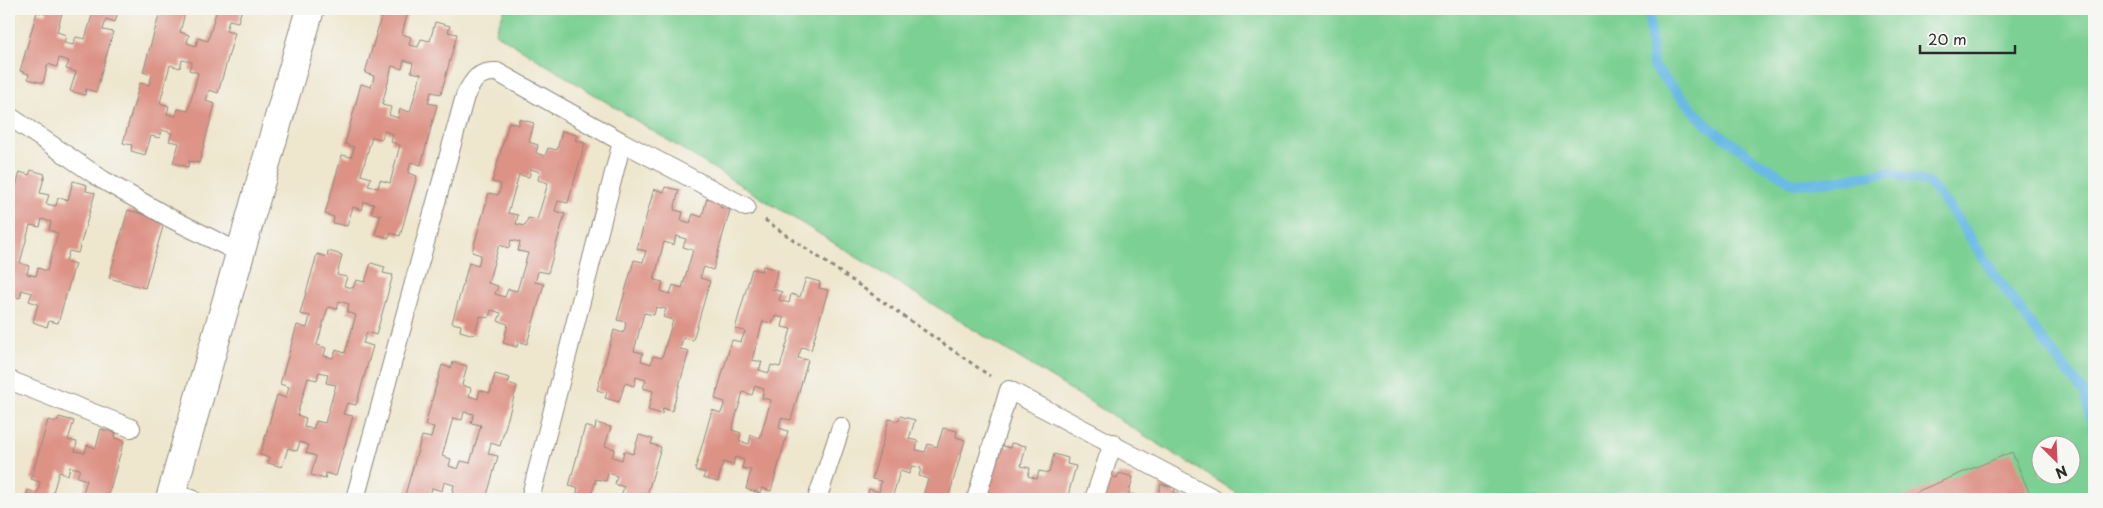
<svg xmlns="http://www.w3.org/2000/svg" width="2103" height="508" viewBox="0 0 2103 508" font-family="'Playpen Sans',sans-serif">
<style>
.green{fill:#7cd093;stroke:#547e5f;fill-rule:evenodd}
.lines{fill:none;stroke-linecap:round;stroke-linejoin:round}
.stream{stroke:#6abae5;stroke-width:10}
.building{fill:#dd9286;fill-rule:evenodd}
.lane-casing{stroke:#8c887c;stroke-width:20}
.street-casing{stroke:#8c887c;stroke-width:30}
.path{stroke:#8c887c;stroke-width:3;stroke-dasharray:4 4;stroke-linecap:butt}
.lane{stroke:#fff;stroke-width:18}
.street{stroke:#fff;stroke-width:28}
</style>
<rect width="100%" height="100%" fill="#f6f6f2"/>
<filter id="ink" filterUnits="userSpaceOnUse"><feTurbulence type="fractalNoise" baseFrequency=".02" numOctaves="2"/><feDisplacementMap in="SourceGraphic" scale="10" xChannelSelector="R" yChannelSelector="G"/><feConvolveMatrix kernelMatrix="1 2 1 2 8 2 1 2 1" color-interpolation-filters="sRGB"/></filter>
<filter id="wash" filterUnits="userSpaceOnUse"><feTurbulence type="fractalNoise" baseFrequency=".0096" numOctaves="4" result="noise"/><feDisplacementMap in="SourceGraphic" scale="20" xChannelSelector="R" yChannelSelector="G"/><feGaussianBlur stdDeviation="1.12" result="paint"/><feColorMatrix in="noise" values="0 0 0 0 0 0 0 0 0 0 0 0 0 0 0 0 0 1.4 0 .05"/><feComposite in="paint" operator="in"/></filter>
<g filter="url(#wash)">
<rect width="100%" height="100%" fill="#eee6cd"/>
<path class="green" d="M505 9H2094V499H1247L495 33ZM2040 446H2070V476H2040Z"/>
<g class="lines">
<path class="stream" d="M1649 9 1653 66 1707 125 1758 162 1795 184 1836 181 1889 172 1929 183 1956 216 1992 271 2035 330 2085 394 2094 433"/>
</g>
<g id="blocks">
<path class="building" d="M48 9H63L57 32 66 35 64 43 73 45 76 37 85 39 94 9H119L115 22 106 19 103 30 113 32 96 92 86 89 85 95 70 91 76 72 66 69 69 61 59 58 57 67 48 64 43 83 28 79 29 74 20 71 37 12 46 14Z
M171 9H186L180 32 189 35 187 43 196 46 198 38 208 41 217 9H242L238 22 229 20 226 31 235 33 218 93 209 90 206 101 215 104 199 163 189 161 188 167 173 163 179 143 169 141 172 133 162 130 160 138 151 136 145 155 131 151 132 145 123 143 140 83 149 85 152 75 143 72 160 12 169 15ZM182 60 192 62 189 70 198 73 188 111 178 109 176 116 167 114 169 106 160 103 170 65 180 68Z
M393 11 407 15 402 34 411 37 409 45 418 47 421 39 430 41 435 22 450 26 448 32 457 34 441 94 431 92 428 103 437 105 421 165 411 162 408 173 417 176 400 236 391 233 389 238 375 234 381 215 371 213 374 204 364 202 362 210 353 207 347 226 333 223 334 217 325 214 342 155 351 157 353 152 354 147 345 144 361 84 371 87 373 81 374 76 365 73 382 14 391 16ZM404 60 413 63 411 72 421 74 410 112 400 109 398 118 389 115 391 107 382 105 392 66 402 69ZM384 131 393 134 391 142 400 145 390 183 380 180 378 188 368 186 371 178 361 175 372 137 382 139Z
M519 119 534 123 529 142 538 145 536 153 545 156 548 148 557 150 562 131 577 135 575 140 585 143 568 203 558 201 555 211 565 214 548 273 538 271 537 276 535 282 544 284 527 344 518 341 517 347 503 343 508 324 498 321 501 313 491 310 489 318 480 316 474 335 460 331 461 325 452 323 469 263 478 266 481 255 472 252 489 193 498 195 500 190 501 184 492 182 509 122 519 125ZM531 169 540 172 538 180 548 183 537 220 528 218 525 226 516 224 518 215 508 213 519 175 529 177ZM511 240 520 242 518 251 528 253 517 291 508 289 505 297 495 294 498 286 488 283 499 245 509 248Z
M31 170 45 174 40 193 49 195 46 204 56 206 58 198 68 200 73 181 87 185 86 191 95 193 78 253 69 251 66 261 75 264 58 323 49 321 47 327 33 322 38 304 29 301 32 293 22 290 20 298 10 296 9 299V246L12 234H9V211L20 172 29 175ZM42 219 51 222 49 230 58 233 47 271 38 268 36 276 27 274 29 266 20 263 30 225 40 227Z
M665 187 679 190 674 210 683 212 681 220 690 223 693 214 702 217 707 198 722 202 720 207 730 210 713 270 704 267 700 278 710 281 693 340 683 338 680 349 689 351 672 411 663 408 662 414 648 410 653 391 643 388 646 380 636 377 634 386 625 383 619 402 605 398 607 393 597 390 614 330 623 333 625 328 626 322 617 320 634 260 643 262 646 251 637 249 654 189 664 192ZM676 236 686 239 683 247 693 250 682 288 673 285 670 294 661 291 663 282 654 280 664 242 674 245ZM656 307 666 309 663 317 673 320 662 358 653 356 651 364 641 361 643 353 634 351 644 313 654 315Z
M128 210 165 220 145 288 109 278Z
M328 251 342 255 337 275 347 277 344 286 353 288 356 280 365 282 371 263 385 267 383 273 393 275 376 335 367 332 363 343 373 346 356 405 347 403 343 414 353 416 336 476 326 473 325 479 311 475 316 456 306 453 309 445 300 442 297 451 288 448 282 467 268 463 270 458 260 455 277 395 286 398 289 387 280 384 297 325 307 328 310 316 300 314 317 254 327 257ZM339 301 349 304 347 312 356 315 345 353 336 350 333 358 324 356 326 348 317 345 328 307 337 309ZM319 372 328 374 326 383 336 385 325 423 316 421 313 429 304 427 306 418 297 415 308 378 317 380Z
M763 266 778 270 772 289 782 292 779 300 789 303 791 294 800 297 806 278 820 282 819 288 828 290 811 350 802 347 800 352 798 358 808 360 791 420 781 418 779 428 788 431 771 491 762 488 760 493 746 489 751 470 742 468 744 460 735 457 733 465 723 462 718 482 703 478 705 473 695 470 712 410 721 413 725 402 715 399 732 340 741 342 745 331 735 329 752 269 762 271ZM775 316 784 318 782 327 791 329 780 367 771 365 769 373 759 370 762 362 752 360 763 321 772 324ZM755 386 764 389 762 398 771 400 760 438 751 435 749 444 739 441 741 433 732 430 743 392 752 395Z
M453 362 467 366 462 385 471 388 469 396 478 399 480 390 490 393 495 374 510 378 508 383 517 386 500 446 491 443 488 454 498 456 486 499H460L461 496 452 494 454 485 444 482 442 491 432 488 429 499H414L405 495 422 436 431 438 434 427 425 425 442 365 451 368ZM464 412 474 414 471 423 481 425 470 463 461 461 458 469 449 466 451 459 442 456 453 418 462 420Z
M900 416 915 420 909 439 918 441 916 450 925 452 928 444 937 447 943 428 957 431 956 437 965 440 948 499 939 497 938 499H922L928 479 919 476 921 468 912 466 909 474 900 471 892 499H867L869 489 879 492 881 481 872 479 889 419 899 421Z
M59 417 74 421 68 440 77 442 75 451 85 453 87 445 96 448 101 429 116 433 114 438 124 441 107 499H81L87 480 77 477 80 469 70 467 68 475 59 472 51 499H25L28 490 37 493 39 488 40 482 31 479 48 420 57 422Z
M596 423 611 427 605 446 615 449 612 457 622 460 624 451 633 454 639 435 653 439 651 444 661 447 646 499H620L624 487 615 484 617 476 608 473 606 481 596 479 590 499H575L578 488 569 486 585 426 595 429Z
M1011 443 1026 446 1021 466 1030 468 1028 476 1037 479 1039 471 1049 473 1054 454 1068 458 1067 464 1076 466 1067 499H1031L1032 495 1023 492 1021 499H985L1000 445 1010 448Z
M2012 452 2032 499H1899Z
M1119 473 1133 477 1128 496 1139 499H1101L1108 475 1117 478Z
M1161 484 1175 488 1174 494 1183 496 1182 499H1157Z"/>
</g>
</g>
<g filter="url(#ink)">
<use href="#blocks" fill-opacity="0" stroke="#8c887c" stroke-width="1"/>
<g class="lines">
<g class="lane-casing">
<path id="lane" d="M9 116 103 180 170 218 240 253
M9 380 131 428
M171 494 192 499
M355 499 465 96C473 80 478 71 497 72L622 142 746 207
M530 499 622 142
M817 499 841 427
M976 499 1009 390 1215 499
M1094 499 1113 443"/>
</g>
<g class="street-casing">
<path id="street" d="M170 499 310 9"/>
</g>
<path class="path" d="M765 220 990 376"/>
<use href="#lane" class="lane"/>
<use href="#street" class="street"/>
</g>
</g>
<rect width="2103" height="508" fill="none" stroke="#f6f6f2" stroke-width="30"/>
<g transform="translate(2056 460) rotate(156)"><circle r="24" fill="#f6f6f2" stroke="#a5a5a2"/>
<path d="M0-4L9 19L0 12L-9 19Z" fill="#d1495b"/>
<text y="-8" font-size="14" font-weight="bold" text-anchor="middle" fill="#2b2b2b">N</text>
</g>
<path d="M1920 45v8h95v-8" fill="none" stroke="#2b2b2b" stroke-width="2.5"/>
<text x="1928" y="45" font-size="15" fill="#2b2b2b" stroke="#f6f6f2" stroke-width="4" paint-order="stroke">20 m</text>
</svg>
